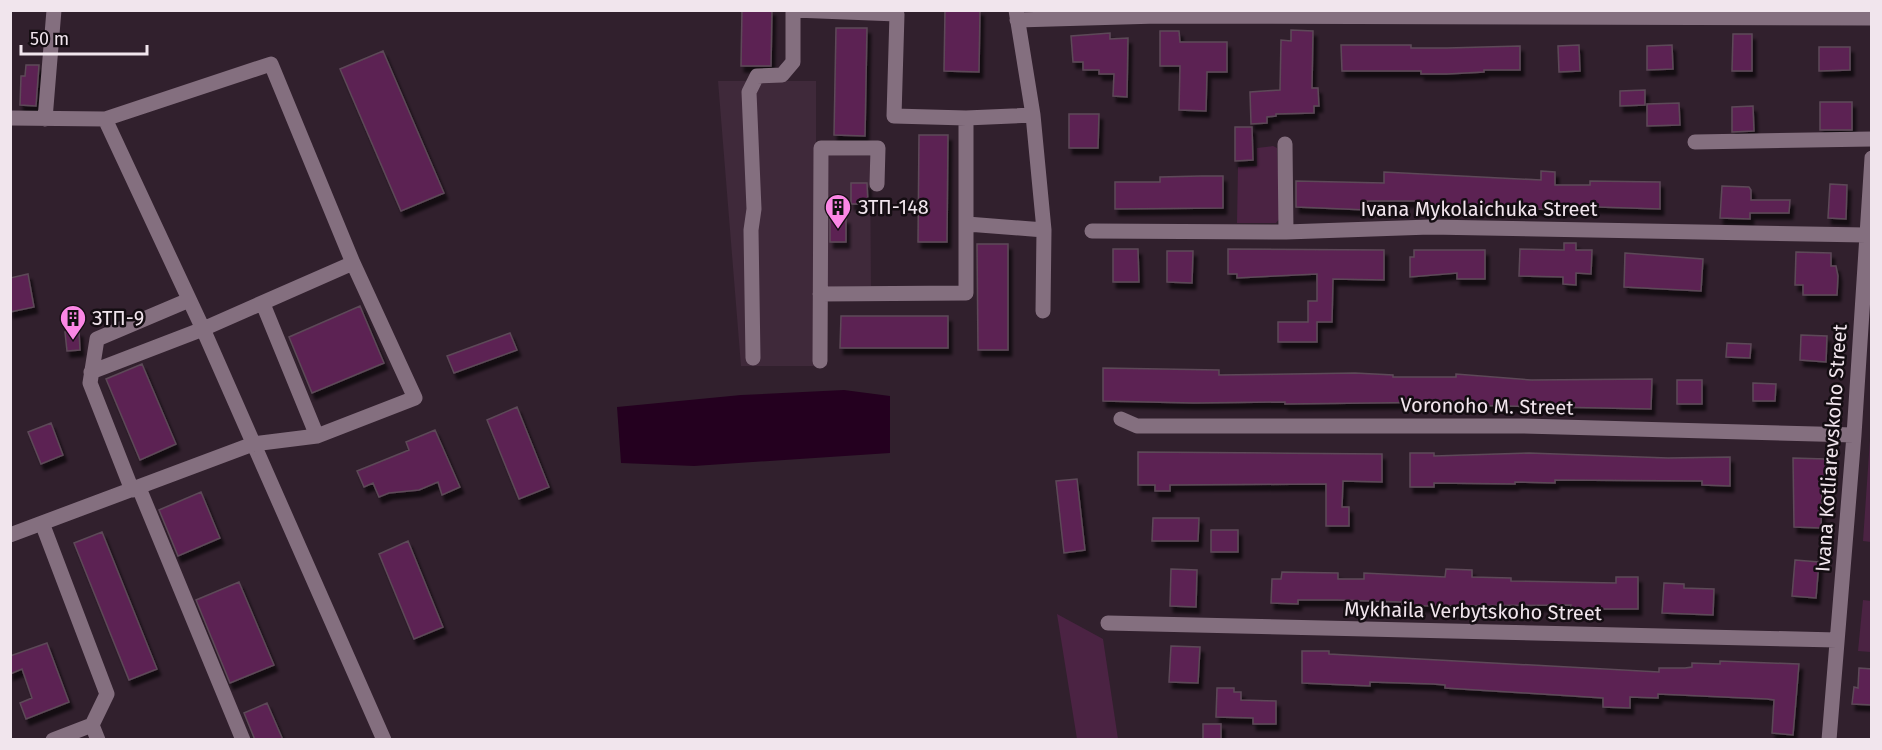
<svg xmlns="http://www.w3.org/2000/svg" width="1882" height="750" viewBox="0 0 1882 750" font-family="'Fira Sans',sans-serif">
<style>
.built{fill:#3f293a}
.green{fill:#4b2343}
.water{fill:#24001f}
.building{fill:#5c2352;stroke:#5d4958;stroke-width:1.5;filter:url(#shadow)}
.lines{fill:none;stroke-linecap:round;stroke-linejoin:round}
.minor{stroke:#846f7f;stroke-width:15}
.labels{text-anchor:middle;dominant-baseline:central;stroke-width:5;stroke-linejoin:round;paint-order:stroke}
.poi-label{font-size:20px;fill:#f1e5ed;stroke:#140d12;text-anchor:start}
.street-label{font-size:20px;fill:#f1e5ed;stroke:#140d12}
</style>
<defs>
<filter id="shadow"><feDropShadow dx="3.5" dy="6" stdDeviation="1.5" flood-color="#0009"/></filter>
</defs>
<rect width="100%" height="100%" fill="#31202d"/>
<path class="built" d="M718 81H816V155L870 156 871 286 827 287V366H741Z"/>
<path class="green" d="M1273 146 1277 148 1280 218 1276 223H1237L1238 167 1257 166V148Z
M1871 425V542L1863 541Z
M1863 600 1871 601V652L1858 651Z
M1057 614 1103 639 1118 739H1077Z"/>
<path class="water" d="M844 390 890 396V453L694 466 621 463 617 407 741 395Z"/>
<path class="building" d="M742 10H772L771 66H741Z
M945 10H980L979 72 944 71Z
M836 28H867L865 136 834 135Z
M1291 30 1313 31 1312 88H1318L1319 106H1314V113L1276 114V116L1267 117V123L1251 124 1250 92 1280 90 1281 40 1291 41Z
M1160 31H1179L1180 42H1227V72H1207L1206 111 1179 110 1180 66H1160Z
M1110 33V39L1128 38 1127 97 1113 96 1114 74H1099V70H1083V62H1073L1071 36Z
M1733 34H1752V71H1732Z
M1341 45H1411V48H1447L1520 46V70H1484V72L1447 74H1421V71H1342Z
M1579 45 1580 71 1559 72 1558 46Z
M1672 45 1673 69 1647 70V46Z
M1819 47H1850V70L1819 71Z
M383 51 444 193 401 211 340 69Z
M26 65H39L36 106 20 105 21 76H25Z
M1645 90V105L1620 106V91Z
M1820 102H1852V130H1820Z
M1679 103 1680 125 1647 126V104Z
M1753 106 1754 131 1732 132V107Z
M1069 114H1099L1098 148H1069Z
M1235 127H1252L1253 160 1235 161Z
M919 135H948L947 242H918Z
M1541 171 1555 172V185H1590V181L1660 182V209L1566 206V210L1498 208V205H1419V201H1367V210L1296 207V181L1384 183V172L1541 180Z
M1201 176H1223V208L1115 209V182H1160V177Z
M851 183H867L868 204H851Z
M1830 184 1847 185 1846 219 1828 218Z
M1722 186 1749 187 1751 190V200H1790L1789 213H1750V219L1720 218Z
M830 218H846V242H830Z
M1564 243H1576V250H1592L1591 274 1576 273V285L1563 284V277L1519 276 1520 249 1564 250Z
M977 244H1008V350H978Z
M1113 249H1138L1139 282H1113Z
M1228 249 1384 250V280L1333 279 1332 322H1317V342H1278V322H1308V301H1317V274L1237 278V274H1228Z
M1414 250H1485V279H1457V273L1410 277V257H1414Z
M1167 251H1193L1192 283 1167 282Z
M1796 252 1831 253V266H1836L1838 276 1837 295H1803V285H1795Z
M1625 253 1703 259 1701 291 1624 287Z
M28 274 34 307 10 312V278Z
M360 306 384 363 312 393 289 337Z
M841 316H948V348H840Z
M79 331 80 350 67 351 65 332Z
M510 333 517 350 454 373 447 356Z
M1801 335 1827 336 1826 362 1800 360Z
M1727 343 1751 344 1750 358 1726 357Z
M142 364 176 444 140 460 106 379Z
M1103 368 1219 370V375L1355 373 1393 375V377H1456V374L1531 380 1652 379 1651 409 1455 405V402L1285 404V402L1194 403 1103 401Z
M1677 380H1702V404H1677Z
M1753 383 1776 384 1775 401H1753Z
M517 407 549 487 519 499 487 420Z
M51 423 63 455 41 464 28 432Z
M435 430 460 487 442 495 438 482 419 490 389 493 379 497 373 483 364 487 357 471 409 450 406 442Z
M1138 452 1382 454V482L1343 481 1342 507H1349V526H1326V484L1170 485V491H1155V485H1138Z
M1410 453H1434V456L1529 453 1668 458 1730 457V486L1702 485V481L1555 480V483L1515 482V484L1434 483V487H1410Z
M1793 458 1826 459 1825 485H1822L1821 528 1794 527Z
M1077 479 1085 550 1064 553 1056 481Z
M201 492 220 538 178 556 159 510Z
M1153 518H1199L1198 541H1152Z
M1211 530H1238V552H1211Z
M102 532 157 669 129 680 74 543Z
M408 541 443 627 414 639 379 554Z
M1795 560 1819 562 1816 598 1792 596Z
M1171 569 1197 570 1196 607 1170 606Z
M1446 569 1472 570V577L1511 578V581L1616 583V577H1638V609H1596V612L1570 611 1571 605 1430 606 1402 605V602L1337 600H1298V604L1271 603 1272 579H1281L1282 572 1338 573V579H1364V573L1445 577Z
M239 582 274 665 230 683 196 600Z
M1664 583 1684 584V588L1714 589 1713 615 1662 613Z
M47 643 69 702 26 719 20 703 32 698 22 669 10 674V656Z
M1171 646 1200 647 1198 683 1169 682Z
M1302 651H1329V654L1659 672V668H1685L1692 667V663L1720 664V661L1799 664 1793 735 1772 733 1774 700 1767 699 1658 694V698L1630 697V708L1603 707V698L1445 688V685L1433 684 1370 682V686L1302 683Z
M1859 668 1872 669V705L1852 704 1854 687 1858 688Z
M1217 688H1234V692H1241V700L1276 701V724H1253V718L1216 717Z
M267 703 283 740H255L244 713Z
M1203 724H1221V740H1203Z"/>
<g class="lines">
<path class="minor" d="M794 10 897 14 894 116 966 118V293L820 294
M1016 10 1033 115 1044 230 1043 311
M1017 20 1158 16 1872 18
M10 118 105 119 203 329 384 740
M966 118 1033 115
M45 119 54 10
M105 119 271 64 353 263 415 398 317 436
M1695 142 1872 139
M1285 144 1286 232
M967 224 1044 230
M1092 231 1286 232 1430 227 1866 235
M753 358 751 230 754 209 749 92 757 76 782 75 793 62V10
M820 361 821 148H878L877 184
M91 372 203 329 353 263
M1121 419 1137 426H1523L1854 435
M139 488 243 740
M132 490 90 383 97 339 189 300
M42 523 107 694 92 725
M10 535 253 444 317 436 263 304
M1108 623 1837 640
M53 740 92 725 98 740
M1829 740 1854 435 1872 158"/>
</g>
<defs>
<g id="building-pin" transform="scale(1.35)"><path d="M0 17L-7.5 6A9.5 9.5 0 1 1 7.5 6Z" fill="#fb87e5" stroke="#140d12"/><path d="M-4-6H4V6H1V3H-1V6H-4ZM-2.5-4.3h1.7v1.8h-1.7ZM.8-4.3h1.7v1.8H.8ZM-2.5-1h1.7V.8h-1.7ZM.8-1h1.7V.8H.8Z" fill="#111"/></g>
</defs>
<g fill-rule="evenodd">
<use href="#building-pin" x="838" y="207"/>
<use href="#building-pin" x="73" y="318"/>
</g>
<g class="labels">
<g class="poi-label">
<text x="858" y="207">ЗТП-148</text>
<text x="92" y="318">ЗТП-9</text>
</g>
<g class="street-label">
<text x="1479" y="209">Ivana Mykolaichuka Street</text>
<text transform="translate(1487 406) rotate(1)">Voronoho M. Street</text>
<text transform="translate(1831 448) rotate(-86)">Ivana Kotliarevskoho Street</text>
<text transform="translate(1473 611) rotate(1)">Mykhaila Verbytskoho Street</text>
</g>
</g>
<rect width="1882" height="750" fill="none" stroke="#f1e5ed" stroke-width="24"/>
<path d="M21 45v9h126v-9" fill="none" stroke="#f1e5ed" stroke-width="3"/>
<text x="30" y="45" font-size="18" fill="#f1e5ed" stroke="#140d12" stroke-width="4.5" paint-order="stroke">50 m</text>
</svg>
